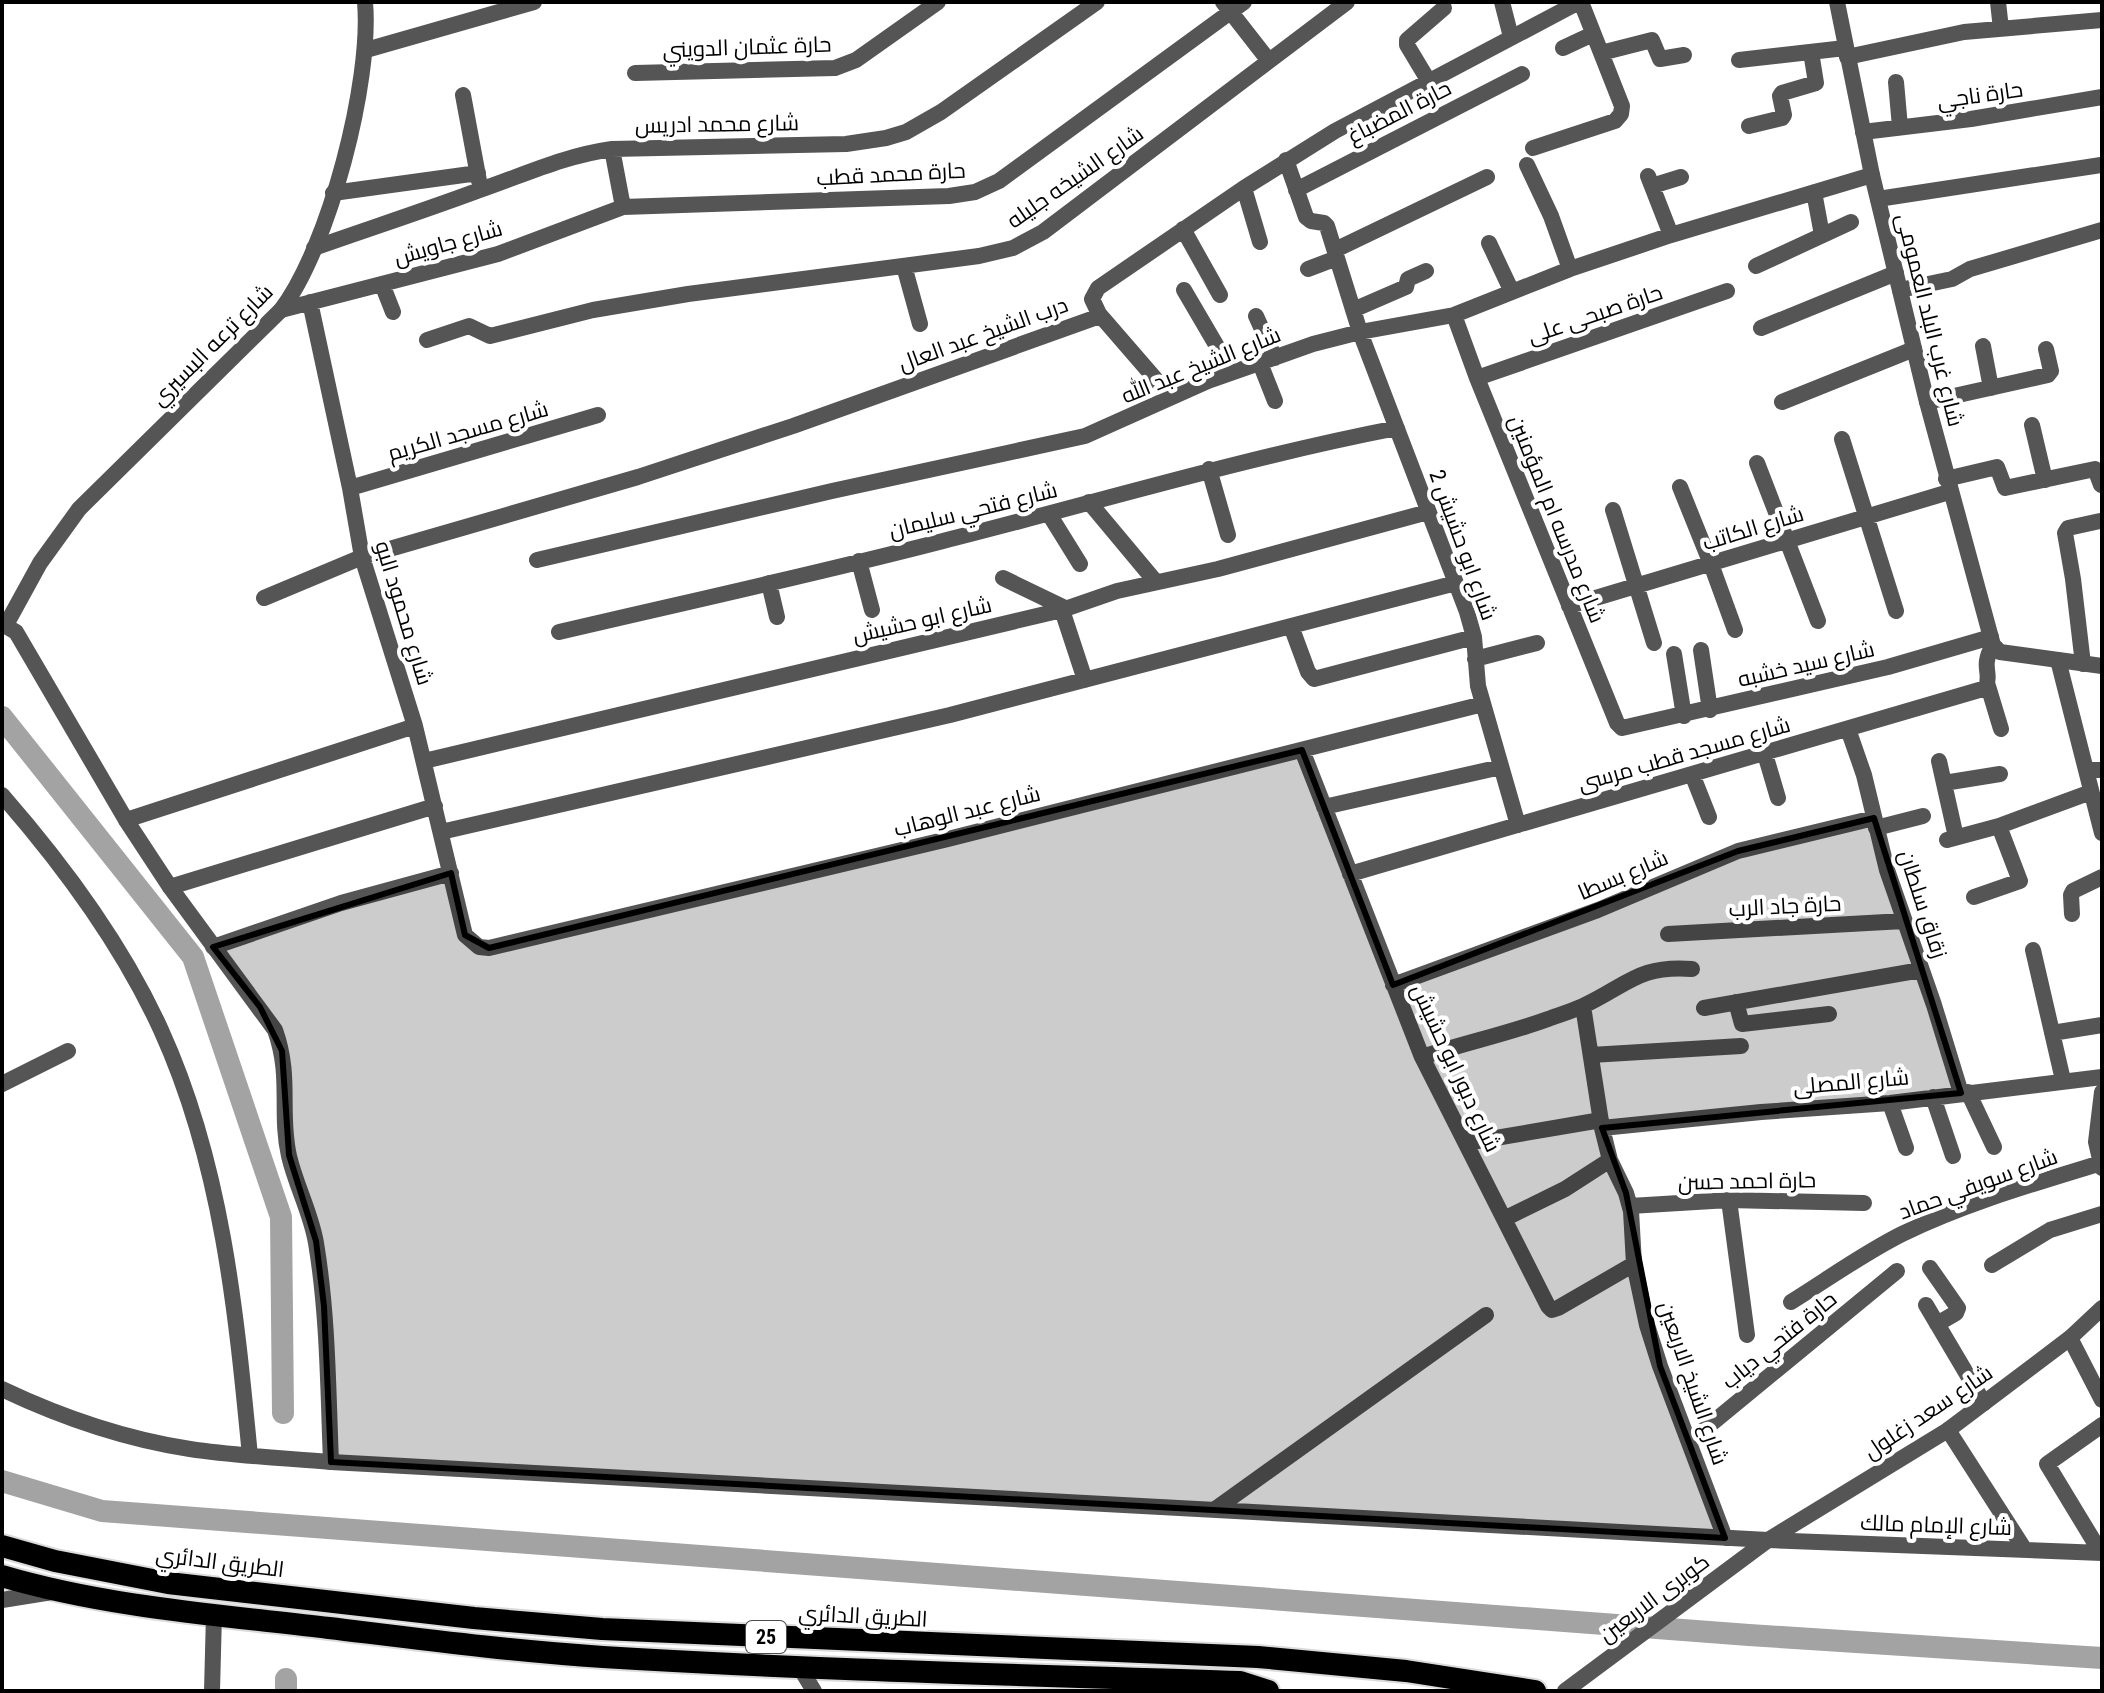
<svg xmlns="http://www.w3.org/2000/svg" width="2104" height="1693" viewBox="0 0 2104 1693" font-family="'Roboto Condensed',Cairo,sans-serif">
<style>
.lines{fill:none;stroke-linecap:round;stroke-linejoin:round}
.canal{stroke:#a3a3a3;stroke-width:22}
.trunk-casing{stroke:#dbdbdb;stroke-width:26}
.minor{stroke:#555;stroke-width:16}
.tertiary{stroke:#555;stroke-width:16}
.trunk{stroke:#000;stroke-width:22}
.marked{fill:#000;fill-opacity:0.2;stroke:#000;stroke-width:6;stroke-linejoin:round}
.labels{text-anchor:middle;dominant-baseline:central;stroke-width:8;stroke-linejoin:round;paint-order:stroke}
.shield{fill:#fff;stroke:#4c4c4c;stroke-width:2}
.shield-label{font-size:20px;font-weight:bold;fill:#000}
.street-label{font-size:22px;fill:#000;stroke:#fff}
</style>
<rect width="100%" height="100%" fill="#fff"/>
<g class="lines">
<path class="canal" d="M2 717 193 957 281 1217 283 1413
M2 1481 102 1511 1749 1635 2102 1658
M286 1679V1691"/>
<g class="trunk-casing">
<path id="trunk" d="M2 1546 55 1561 168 1583 474 1618 602 1629 1258 1657 1406 1671 1535 1691
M2 1576C107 1607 220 1615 329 1628 420 1639 511 1651 603 1657 815 1670 1027 1675 1240 1682L1268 1691"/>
</g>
<path class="minor" d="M1223 2 1269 61
M1502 2 1511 37
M1998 2 2001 29
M1563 48 1593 34
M366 50 534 2
M1601 53 1652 40 1660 59 1684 55
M1847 57 1964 32 2102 20
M1739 60 1845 48
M635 73 835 68 856 60 938 2
M1428 80 1407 45V40L1444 8
M1896 82 1900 127
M463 95 479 181
M1749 126 1782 118 1784 115 1780 96 1782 93 1816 83 1811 52
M1863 132 1971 119 2102 97
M1533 148 1615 121 1621 114 1622 106 1581 2
M612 149 623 207
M1286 160 1306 217 1311 221 1324 223 1327 226 1360 332 1467 612 1474 637 1478 686 1518 825
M1527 165 1551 216 1570 269
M1648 176 1671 235
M1652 186 1681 177
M1244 188 1260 242
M1296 190 1522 74
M1814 192 1822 235
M333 193 478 173
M1878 199 2101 165
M1183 229 1220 295
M1489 243 1512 292
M314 248C368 229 423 211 477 191 524 175 563 156 612 149L846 144 886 138 906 132 941 112 1097 2
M1335 250 1487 177
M904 266 920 324
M1756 266 1851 222
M1308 269 1337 258
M382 284 393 312
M1184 290 1232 372
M1900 290 1952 279 1970 269 2102 230
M310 302 350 488 362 557 415 726 465 935 479 947 489 948 948 839 1483 704
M281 310 498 254 623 207 949 196 975 192 999 181 1244 2
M1353 310 1406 287 1408 279 1426 271
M1100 315 1171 397
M1454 315 1477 378 1617 723 1622 728 1888 667 1991 637
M1256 316 1275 358
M1761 328 1896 273
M427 340 469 326 490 336 593 310 688 294 979 256 1013 248 1043 232 1347 2
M1983 346 1991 388
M1260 363 1275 401
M1477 378 1727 291
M1782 402 1914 349
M1927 402 2048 375 2051 371 2046 349
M2032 425 2045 480
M1842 439 1896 611
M1757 463 1818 621
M1209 469 1228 535
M1946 479 1997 467 2005 488 2095 469 2101 485
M1680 487 1711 564 1735 630
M350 488 598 415
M1089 502 1155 581
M1613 510 1654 643
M1049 514 1080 564
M537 560 832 491 1085 436 1208 381 1313 344 1360 332 1454 315 1570 269 1671 235 1872 175
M859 561 872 610
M1003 578 1065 608
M769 583 777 617
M264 598 362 557 638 477 793 426 1100 316 1092 299 1098 288 1244 188 1335 131 1579 2
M1569 606 1949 492
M1062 610 1085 680
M1291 626 1308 672 1314 679 1474 637
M559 632C687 602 816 574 943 541 1094 503 1243 458 1397 428
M1701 650 1710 710
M1674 654 1684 716
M1475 659 1537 643
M2058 660 2102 833
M2083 664 2073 579 2065 533 2068 528 2100 521
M1988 686 2001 729
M1848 729 1864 775 1887 870 1934 1005 1961 1093
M1302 750 1422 1057 1548 1306 1552 1310 1558 1308 1634 1264
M1765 754 1778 798
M424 761 1062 610 1117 591 1218 569 1428 512
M1939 761 1956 837
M2086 770H2102
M1692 774 1709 817
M1944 783 2000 774
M2 795C64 866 122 944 161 1030 222 1164 236 1311 250 1456
M1324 807 1501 767
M126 820 415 726
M1876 828 1923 816
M441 832 950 715 1456 583
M1947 840 1999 826 2091 792
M1350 874 1986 688C1992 671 1980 668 1993 645
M170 887 435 806
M1974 897 2020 881 1999 826
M2072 914 2071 895 2073 891 2102 877
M1668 934 1904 921
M213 947 341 903 451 873
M2033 950 2063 1080
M1393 985 1598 910 1738 851 1874 818
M1736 1002 1742 1024 1829 1014
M1583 1006 1602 1128 1610 1160 1626 1193 1631 1211 1634 1264 1647 1325 1660 1366 1725 1538
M1704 1008 1921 970
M2052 1033 2102 1025
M1591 1055 1741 1046
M1422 1057C1464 1043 1507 1034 1548 1019 1559 1015 1572 1011 1583 1006 1628 985 1638 965 1692 969
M2 1084 68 1051
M1968 1092 1994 1147
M2102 1092 2096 1142 2102 1168
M1933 1097 1953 1156
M1890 1103 1906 1148
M1602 1128 1761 1112 1890 1103 2102 1077
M1466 1143 1601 1120
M1729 1200 1747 1335
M1630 1206 1729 1200 1864 1203
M1504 1219 1565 1189 1610 1160
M1992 1265 2050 1230 2102 1214
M1930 1268 1958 1308 1956 1313 1937 1324
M1791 1302C1828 1279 1864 1253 1902 1234 1966 1203 2033 1184 2101 1163
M1926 1305 1984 1403
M2070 1338 2102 1400
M2 1389C61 1417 125 1439 190 1449 236 1456 284 1458 331 1462L1768 1540 2102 1553
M1948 1430 2025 1550
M1689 1442 1897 1271
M1214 1510 1486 1315
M2101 1553 2047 1464 2102 1425
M2 1600 52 1592
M799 1666 814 1691
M212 1691 214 1614"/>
<path class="tertiary" d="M1837 2 1872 175 1927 402 1993 645 2000 652 2102 666
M2 624 16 632 126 820 170 887 275 1030C292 1077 279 1112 289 1156 296 1186 311 1213 316 1243 328 1315 328 1389 331 1462
M6 625 40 563 79 509 281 310C329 247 372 81 365 2
M1565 1691 1768 1540 1948 1430 2070 1338 2102 1308"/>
<use href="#trunk" class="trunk"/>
</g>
<path class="marked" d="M1302 750 1393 985 1738 851 1874 818 1961 1093 1602 1128 1626 1193 1660 1366 1725 1538 331 1462 324 1306 316 1241 289 1155 282 1051 260 1007 213 947 451 873 465 935 489 948Z"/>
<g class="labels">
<rect class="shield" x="746" y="1621" width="40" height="32" rx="6"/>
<g class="shield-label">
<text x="766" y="1637">25</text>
</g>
<g class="street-label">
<text transform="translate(747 47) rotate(-2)">حارة عثمان الدويني</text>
<text transform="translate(1980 95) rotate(-8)">حارة ناجي</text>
<text transform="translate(1399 112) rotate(-27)">حارة المضباغ</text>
<text transform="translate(717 124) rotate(-1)">شارع محمد ادريس</text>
<text transform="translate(891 174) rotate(-3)">حارة محمد قطب</text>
<text transform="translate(1075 177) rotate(-35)">شارع الشيخه جليله</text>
<text transform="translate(448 243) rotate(-16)">شارع جاويش</text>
<text transform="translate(1595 314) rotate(-19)">حارة صبحى على</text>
<text transform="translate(1930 320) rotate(76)">شارع غرب البلد العمومى</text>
<text transform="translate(983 334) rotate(-20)">درب الشيخ عبد العال</text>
<text transform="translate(212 345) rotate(-45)">شارع ترعه البسيري</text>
<text transform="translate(1201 365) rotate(-22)">شارع الشيخ عبد الله</text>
<text transform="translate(468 431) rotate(-16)">شارع مسجد الكريم</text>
<text transform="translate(973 510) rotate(-14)">شارع فتحي سليمان</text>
<text transform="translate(1557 519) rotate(68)">شارع مدرسه ام المؤمنين</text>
<text transform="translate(1753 528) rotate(-17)">شارع الكاتب</text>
<text transform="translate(1463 545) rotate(70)">شارع ابو حشيش 2</text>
<text transform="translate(404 613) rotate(73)">شارع محمود البو</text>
<text transform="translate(922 620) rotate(-13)">شارع ابو حشيش</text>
<text transform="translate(1806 664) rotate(-13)">شارع سيد خشبه</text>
<text transform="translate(1684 754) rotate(-16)">شارع مسجد قطب مرسى</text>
<text transform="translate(967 811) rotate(-14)">شارع عبد الوهاب</text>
<text transform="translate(1623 875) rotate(-23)">شارع بسطا</text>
<text transform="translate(1923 904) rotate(72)">زقاق سلطان</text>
<text transform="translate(1785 906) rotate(-3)">حارة جاد الرب</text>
<text transform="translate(1456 1068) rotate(65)">شارع دبور ابو حشيش</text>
<text transform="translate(1851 1082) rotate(-5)">شارع المصلى</text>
<text transform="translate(1747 1181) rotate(-1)">حارة احمد حسن</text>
<text transform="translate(1978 1184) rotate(-20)">شارع سويفي حماد</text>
<text transform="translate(1779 1340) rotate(-39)">حارة فتحي دياب</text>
<text transform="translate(1693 1383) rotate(71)">شارع الشيخ الاربعين</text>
<text transform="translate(1928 1412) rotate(-34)">شارع سعد زغلول</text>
<text transform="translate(1936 1525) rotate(2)">شارع الإمام مالك</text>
<text transform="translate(220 1562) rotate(7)">الطريق الدائري</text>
<text transform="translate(1654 1598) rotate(-37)">كوبرى الاربعين</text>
<text transform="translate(863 1616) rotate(3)">الطريق الدائري</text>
</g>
</g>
<rect width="2104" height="1693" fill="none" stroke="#000000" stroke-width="8"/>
</svg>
